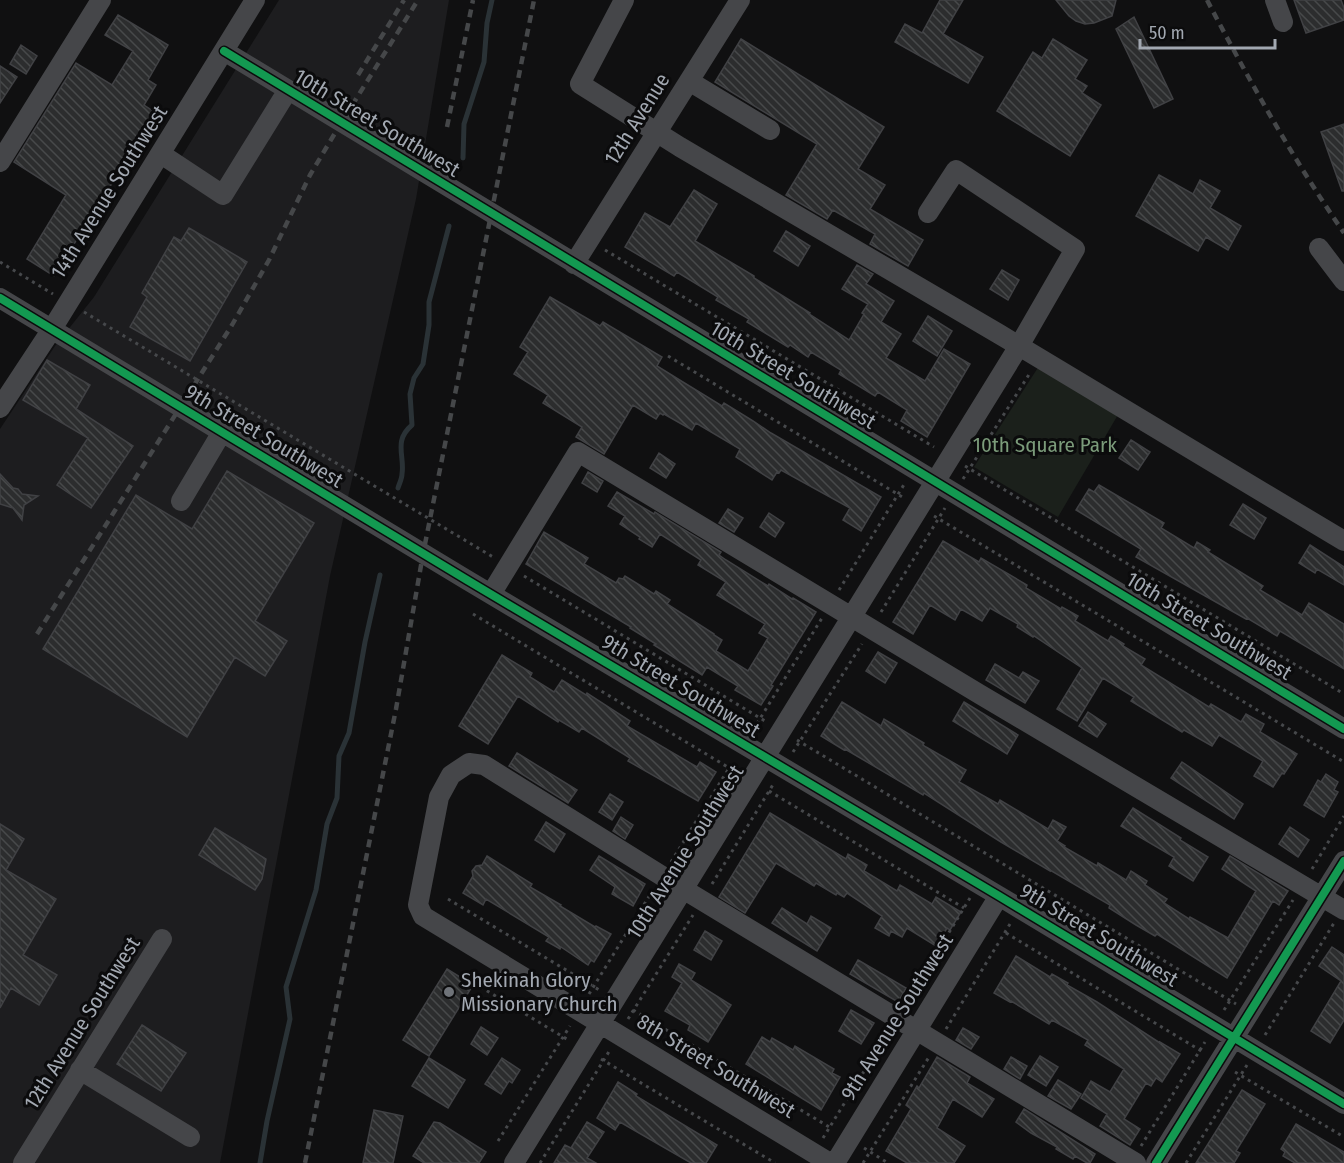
<svg xmlns="http://www.w3.org/2000/svg" width="1344" height="1163" viewBox="0 0 1344 1163" font-family="'Fira Sans Condensed',sans-serif">
<style>
.built{fill:#1d1d1f}
.green{fill:#1b201b}
.lines{fill:none;stroke-linecap:round;stroke-linejoin:round}
.stream{stroke:#2a3236;stroke-width:5}
.building{fill:url(#building-back-hatch);stroke:#404144;stroke-width:1.5}
.path{stroke:#46484b;stroke-width:3;stroke-dasharray:3 4.5;stroke-linecap:butt}
.minor{stroke:#454649;stroke-width:20}
.rail{stroke:#454749;stroke-width:4.5;stroke-dasharray:8 6;stroke-linecap:butt}
.cycleway-casing{stroke:#0b0b0c;stroke-width:11}
.cycleway{stroke:#139951;stroke-width:8}
.poi-dot{fill:#6f7379;stroke:#0b0b0c;stroke-width:2}
.labels{text-anchor:middle;dominant-baseline:central;stroke-width:6;stroke-linejoin:round;paint-order:stroke}
.street-label{font-size:21px;fill:#a2a8b1;stroke:#0b0b0c}
.park-label{font-size:21px;fill:#7b9b7a;stroke:#0b0b0c}
.poi-label{font-size:21px;fill:#a2a8b1;stroke:#0b0b0c;text-anchor:start}
</style>
<defs>
<pattern id="building-back-hatch" width="6" height="6" patternUnits="userSpaceOnUse" patternTransform="scale(1.5)"><rect width="6" height="6" fill="#2c2d2e"/><path d="M-1 5l2 2M0 0l6 6M5-1l2 2" fill="none" stroke="#47494a"/></pattern>
</defs>
<rect width="100%" height="100%" fill="#101011"/>
<path class="built" d="M279 0H449L416 199 330 576 220 1163H0V429L55 346 94 297Z"/>
<path class="green" d="M1039 366 1119 413 1058 517 974 467Z"/>
<g class="lines">
<path class="stream" d="M463 158 464 124 484 62 487 23 492 0
M398 488C399 484 402 479 402 474 405 456 393 441 412 425L410 394 414 378 423 364 429 325V302L449 226
M260 1163 267 1121 290 1019 286 987 316 890 327 824 337 798 339 756 349 733 365 642 380 575"/>
</g>
<path class="building" d="M940 0H963L943 34 983 57 968 83 895 42 905 24 922 33Z
M1056 0H1116L1112 16 1094 23 1085 24 1076 21 1069 16Z
M1294 0H1341L1344 8V20L1306 33Z
M118 15 168 45 148 80 156 85 144 105 156 113 54 276 27 259 66 195 14 162 76 63 112 85 133 51 105 35Z
M1134 17 1173 99 1154 108 1116 29Z
M741 39 884 127 858 169 885 185 870 209 923 240 908 266 870 244 875 234 833 210 827 219 786 195 817 144 715 82Z
M1053 39 1087 60 1075 79 1087 86 1082 93 1101 105 1070 156 997 111 1033 52 1042 58Z
M21 45 37 56 26 74 10 64Z
M0 66 17 77 0 103Z
M1344 124V191H1342L1321 132Z
M1159 175 1193 194 1200 180 1220 191 1210 208 1241 226 1228 250 1206 237 1198 251 1136 216Z
M694 190 717 204 695 241 754 276V278L810 313 809 314 849 340 864 314 862 313 868 304 842 289 857 265 873 274 866 284 894 301 881 322 901 334 886 358 925 381 944 349 970 364 927 437 901 421 907 410 878 392 875 396 839 374 841 370 811 352 808 357 790 345 788 347 747 322 749 319 716 300 718 297 677 272 674 276 625 247 645 213 670 227Z
M189 228 247 262 190 361 130 327 147 297 142 293 174 237 181 241Z
M786 231 810 246 798 266 774 251Z
M1002 270 1019 280 1008 300 990 289Z
M550 297 600 326 603 322 662 357 657 366 678 379 722 406 724 403 753 421 771 433 881 497 861 531 843 520 850 508 781 470 779 473 777 472 772 480 736 457 740 449 696 423 692 430 664 414 663 415 660 413 656 419 633 405 604 454 576 437 582 427 543 403 548 395 514 374 528 352 520 347Z
M928 316 952 331 937 356 913 341Z
M47 360 90 385 76 409 133 446 91 508 57 485 88 438 23 400Z
M1131 440 1150 452 1138 470 1119 458Z
M659 453 675 464 666 478 650 468Z
M227 471 314 523 255 621 287 641 265 676 235 657 187 737 43 649 136 495 192 529Z
M588 472 603 481 597 492 582 483Z
M0 474 13 488 18 489 22 494 38 496 24 505 22 520 13 508 0 504Z
M1099 485 1164 523 1161 528 1194 548 1197 542 1210 550 1208 552 1263 586 1260 590 1302 615 1309 603 1344 624V669L1280 631 1277 636 1247 618 1246 619 1136 557 1141 549 1076 510 1089 489 1094 492Z
M617 492 654 514 655 512 721 552 719 555 726 560 768 586 769 584 792 599 793 598 816 612 771 685 773 686 761 705 735 690 738 686 707 667 702 675 654 645 656 644 630 628 631 627 526 564 544 532 588 558 584 564 616 583 619 578 623 579 625 576 654 594 656 591 670 600 667 604 714 634V635L722 640 716 651 748 671 768 638 759 633 765 624 717 595 726 582 698 565 701 560 660 534 652 547 639 539 640 537 620 524 625 516 608 506Z
M1243 504 1266 518 1254 539 1230 525Z
M728 509 743 518 734 532 719 523Z
M769 513 784 523 775 537 760 527Z
M943 541 979 562 981 558 1027 585 1026 588 1061 609 1062 607 1078 616 1075 621 1108 641 1111 636 1124 644 1123 646 1145 659 1141 665 1209 707 1211 704 1241 722 1246 714 1264 724 1260 732 1297 754 1284 774 1282 773 1273 787 1254 776 1263 761 1219 735 1212 746 1184 730 1182 732 1131 701 1134 697 1103 678 1077 721 1057 709 1082 668 1034 636 1033 637 1017 627 1018 624 990 608 982 621 961 609 955 620 930 605 913 634 893 622Z
M1310 545 1344 567V585L1317 569 1315 573 1299 563Z
M878 652 897 663 885 683 866 671Z
M502 655 532 673 530 677 554 692 562 680 586 695 587 693 630 721 627 726 697 767 700 762 716 772 698 801 628 761 630 758 582 728 579 732 559 720 558 722 518 696 488 744 459 726Z
M995 664 1019 678 1023 672 1039 681 1025 703 986 680Z
M842 702 881 726 884 719 924 743 923 745 926 747 966 770 959 782 998 804 1000 800 1048 829 1053 820 1066 827 1057 841 1065 846 1064 847 1097 866 1098 863 1126 880 1131 871 1147 881 1145 885 1167 899 1164 903 1189 919 1190 917 1228 938 1256 891 1222 869 1230 856 1288 891 1279 905 1273 901 1227 978 1157 934 1155 936 1136 925 1109 908 1110 905 1050 870V871L1001 842 924 793 923 795 845 749 844 750 821 736Z
M964 702 1018 735 1007 754 953 721Z
M1088 712 1106 724 1097 737 1079 726Z
M517 753 577 790 568 803 509 766Z
M1182 762 1243 804 1234 819 1171 778Z
M1326 774 1338 782 1334 790 1338 792 1324 817 1304 805 1318 780 1321 782Z
M610 794 623 802 612 820 599 812Z
M1133 808 1181 838 1180 840 1208 857 1193 881 1169 866 1174 857 1121 826Z
M770 813 846 859 848 854 867 865 864 871 897 891 900 885 932 904 936 897 961 912 950 930 947 928 936 946 907 928 902 937 891 931 889 936 875 928 882 916 847 893 844 897 837 893 836 895 816 883 814 886 776 863 745 913 719 897Z
M621 817 633 825 625 839 613 831Z
M546 822 565 834 554 852 535 840Z
M0 824 24 839 6 870 56 899 23 955 57 975 39 1005 11 988 0 1008Z
M1290 827 1309 840 1298 857 1279 844Z
M215 828 266 859 262 879 255 890 199 855Z
M487 856 532 884 530 887 561 905 560 906 595 927 596 926 611 934 594 962 591 960 588 965 561 947 560 949 546 941 549 937 486 899 483 905 463 893 473 876 472 871 476 866 482 865Z
M599 856 645 884 633 906 612 894 615 887 590 870Z
M782 908 807 924 811 916 831 928 817 951 772 923Z
M705 931 722 941 711 960 694 950Z
M1332 947 1344 955V1020L1330 1043 1311 1031 1341 981 1319 966Z
M1016 956 1050 977 1052 974 1068 983 1067 985 1097 1002 1160 1043V1042L1180 1054 1162 1082 1156 1078 1151 1086 1146 1083 1124 1119 1140 1129 1130 1145 1100 1126 1107 1114 1081 1098 1091 1081 1110 1092 1124 1069 1085 1045 1088 1040 1052 1020 1049 1024 1011 1001 1010 1002 994 993Z
M858 960 906 988 898 1002 850 974Z
M679 964 695 973 691 980 731 1005 708 1042 688 1030 690 1025 665 1011 682 983 672 977Z
M447 969 473 985 429 1056 403 1040Z
M851 1010 874 1023 861 1044 839 1031Z
M142 1025 186 1053 161 1091 117 1064Z
M481 1027 498 1038 487 1055 471 1044Z
M963 1028 979 1037 971 1049 956 1040Z
M762 1037 770 1042 772 1038 793 1050 795 1046 834 1069 832 1073 840 1077 821 1110 746 1064Z
M1040 1056 1058 1067 1046 1086 1028 1075Z
M937 1057 970 1077 967 1083 994 1099 982 1117 953 1099 937 1128 965 1146 954 1163H907L886 1151 911 1109 906 1105 917 1086 919 1088Z
M1011 1057 1027 1066 1020 1079 1004 1069Z
M429 1058 465 1080 448 1108 412 1086Z
M502 1058 520 1070 512 1083 509 1081 501 1094 485 1084Z
M1058 1080 1081 1094 1071 1109 1048 1096Z
M618 1082 637 1094 636 1096 717 1145 706 1163H691L620 1122 615 1130 597 1118Z
M1242 1090 1265 1104 1236 1151 1240 1153 1234 1163H1196Z
M1024 1109 1095 1154 1090 1163H1087L1075 1156 1073 1159 1056 1149 1057 1147 1031 1133 1016 1122Z
M374 1110 403 1116 393 1163H363Z
M434 1122 440 1123 486 1152 479 1163H424L413 1156Z
M587 1122 604 1132 587 1158 596 1163H554L565 1145 571 1148Z
M1296 1124 1344 1152V1163H1295L1283 1156 1285 1152 1281 1149Z"/>
<g class="lines">
<path class="path" d="M605 250 934 447
M0 262 53 294
M84 312 493 557
M668 356 904 498
M965 466 1344 694
M963 479 1030 373
M934 516 1344 762
M524 576 765 721
M839 590 905 483
M881 612 945 508
M473 614 736 772
M753 730 822 618
M797 740 1236 1004
M793 752 862 644
M769 791 964 908
M671 862 734 760
M1312 869 1344 816
M712 884 774 783
M448 899 601 991
M1006 933 1203 1052
M474 983 570 1041
M589 994 653 890
M906 1003 970 898
M633 1010 831 1128
M1224 1010 1293 900
M628 1019 693 915
M946 1029 1010 924
M1265 1035 1334 923
M601 1059 775 1163
M1235 1072 1344 1137
M823 1138 887 1034
M498 1141 570 1026
M1141 1146 1205 1042
M864 1148 888 1163
M540 1163 610 1050
M863 1163 929 1057
M1186 1163 1247 1065"/>
<path class="minor" d="M624 0 580 84 680 147 999 334 1344 541
M1275 0 1283 22
M224 51 1344 729
M689 81 770 130
M161 154 223 195 288 90
M0 162 101 0
M1319 248 1344 281
M574 264 740 0
M0 298 467 580 999 896 1344 1104
M0 408 52 329 255 0
M181 501 222 432
M491 594 578 452 981 695 1344 910
M80 1070 190 1137
M23 1163 162 939
M514 1163 1019 346 1075 249 956 170 928 213
M830 1163 423 916 418 905 439 797 451 775 469 763 484 765 683 889 1136 1163
M835 1163 999 896
M1156 1163 1344 861"/>
<path class="rail" d="M1207 0C1249 80 1293 159 1344 233
M358 75 404 0
M447 127 473 0
M37 634 232 325 269 260 310 175 341 123 418 0
M305 1163 396 709 423 554 534 0"/>
<g class="cycleway-casing">
<path id="cycleway" d="M224 51 1344 729
M0 298 467 580 999 896 1344 1104
M1156 1163 1344 861"/>
</g>
<use href="#cycleway" class="cycleway"/>
</g>
<circle class="poi-dot" cx="449" cy="992" r="6"/>
<g class="labels">
<g class="street-label">
<text transform="translate(637 119) rotate(-58)">12th Avenue</text>
<text transform="translate(377 123) rotate(31)">10th Street Southwest</text>
<text transform="translate(109 192) rotate(-58)">14th Avenue Southwest</text>
<text transform="translate(793 375) rotate(31)">10th Street Southwest</text>
<text transform="translate(264 436) rotate(31)">9th Street Southwest</text>
<text transform="translate(1209 626) rotate(31)">10th Street Southwest</text>
<text transform="translate(681 686) rotate(31)">9th Street Southwest</text>
<text transform="translate(685 852) rotate(-58)">10th Avenue Southwest</text>
<text transform="translate(1099 935) rotate(31)">9th Street Southwest</text>
<text transform="translate(897 1017) rotate(-58)">9th Avenue Southwest</text>
<text transform="translate(82 1023) rotate(-58)">12th Avenue Southwest</text>
<text transform="translate(716 1066) rotate(31)">8th Street Southwest</text>
</g>
<g class="park-label">
<text x="1045" y="445">10th Square Park</text>
</g>
<g class="poi-label">
<text x="461" y="980">Shekinah Glory<tspan x="461" dy="24">Missionary Church</tspan></text>
</g>
</g>
<path d="M1140 39v9h135v-9" fill="none" stroke="#a2a8b1" stroke-width="3"/>
<text x="1149" y="39" font-size="18" fill="#a2a8b1" stroke="#0b0b0c" stroke-width="4.5" paint-order="stroke">50 m</text>
</svg>
